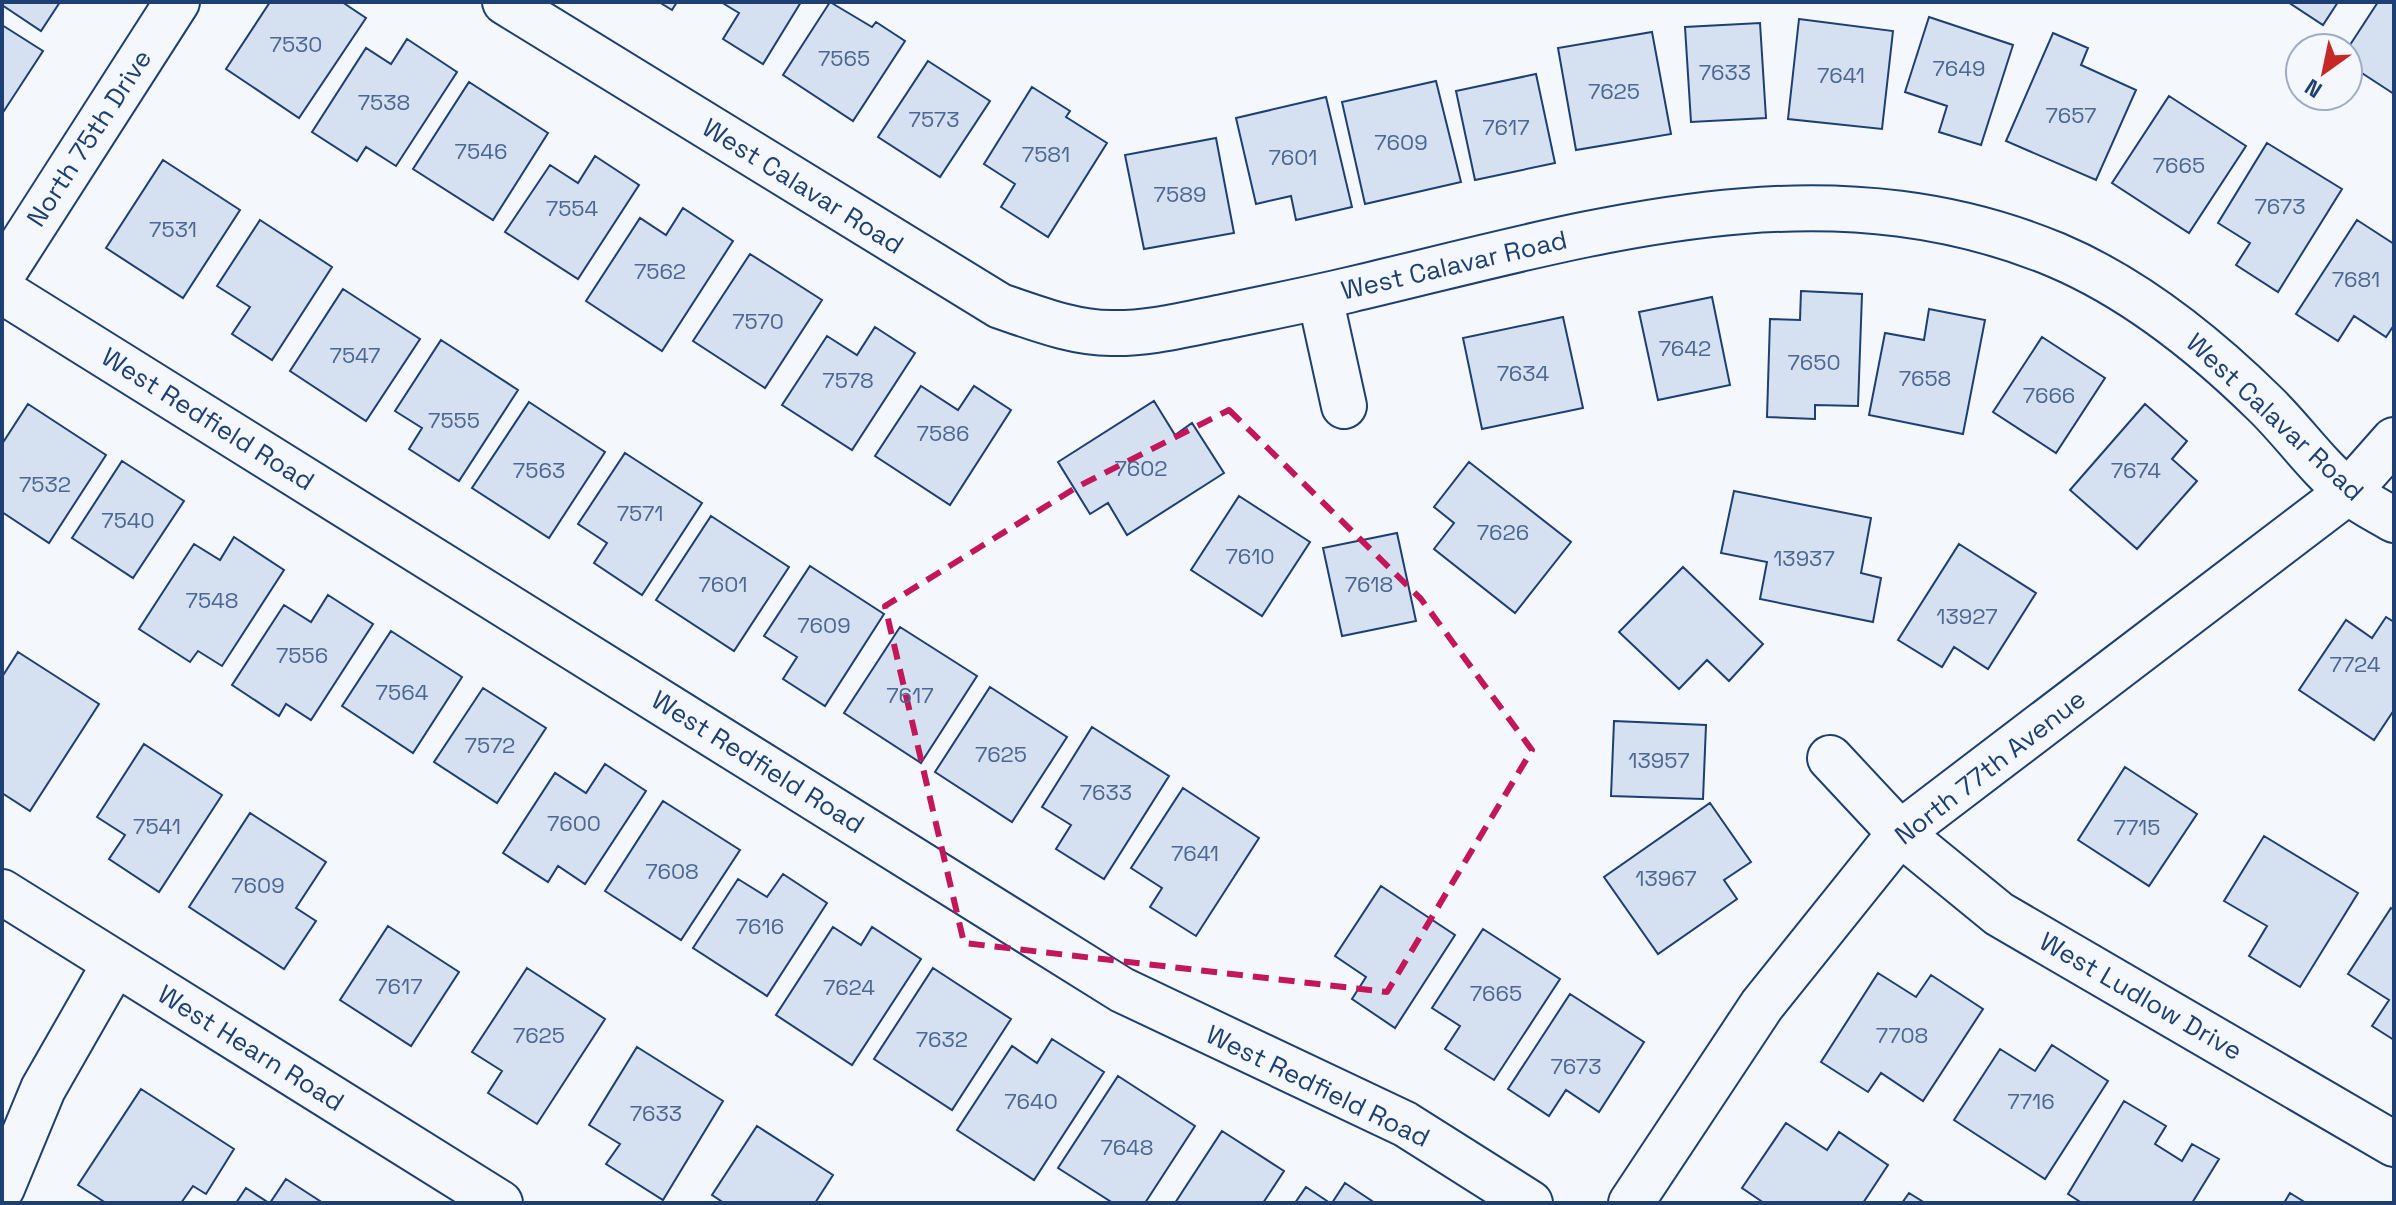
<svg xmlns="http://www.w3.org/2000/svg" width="2396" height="1205" viewBox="0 0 2396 1205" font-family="'Space Grotesk',sans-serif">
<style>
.building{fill:#d5e0f0;stroke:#1d3f73;stroke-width:2}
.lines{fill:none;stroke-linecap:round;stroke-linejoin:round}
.minor-casing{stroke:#1d3f73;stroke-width:48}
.minor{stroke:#f4f7fb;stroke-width:44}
.marked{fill:none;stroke:#c2185b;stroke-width:6;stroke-dasharray:16 10;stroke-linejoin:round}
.labels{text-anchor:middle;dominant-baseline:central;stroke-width:6;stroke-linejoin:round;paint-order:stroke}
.number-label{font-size:22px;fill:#4b6792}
.street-label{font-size:26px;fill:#1d3f73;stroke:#f4f7fb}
</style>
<rect width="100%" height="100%" fill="#f4f7fb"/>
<path class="building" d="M2 2H60L41 31 2 5Z
M270 2H342L366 18 299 118 226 69Z
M659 2H677L672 10Z
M721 2H801L763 64 723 39 739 13Z
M830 2 872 27 876 22 905 41 853 121 783 75Z
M2288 2H2338L2323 25Z
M2378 2H2394V94L2348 64V48Z
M1929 17 2013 45 1981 145 1939 132 1947 106 1905 92Z
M1799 19 1893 31 1882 129 1788 119Z
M1760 23 1766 118 1691 122 1685 27Z
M2 25 43 51 2 114Z
M1652 32 1671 134 1576 150 1558 48Z
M2053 33 2088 48 2081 65 2136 90 2096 180 2006 141Z
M407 39 457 72 396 166 366 147 357 161 312 132 366 48 391 64Z
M928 61 990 101 940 177 878 137Z
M1536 74 1555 163 1475 180 1456 91Z
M1436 81 1461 182 1365 204 1342 102Z
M469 82 548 133 493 220 413 169Z
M1032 87 1070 111 1066 117 1107 143 1048 237 1001 207 1015 184 984 164Z
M2169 96 2246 146 2189 233 2112 183Z
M1326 97 1352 207 1296 220 1291 196 1256 204 1236 118Z
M1216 138 1234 233 1144 249 1125 155Z
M2267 143 2342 189 2278 292 2236 265 2250 243 2218 223Z
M595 156 639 185 578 279 505 232 550 165 578 183Z
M163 160 240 210 183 298 106 248Z
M683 208 733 241 662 351 586 301 640 218 666 235Z
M260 220 332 267 272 360 232 334 250 307 217 286Z
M2357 220 2394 244V325L2386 337 2354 316 2338 341 2296 314Z
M750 254 822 300 765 388 693 341Z
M343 289 420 339 366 421 290 371Z
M1801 291 1862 294 1858 406 1815 405V419L1767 417 1770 319 1800 320Z
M1712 297 1730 385 1658 400 1639 312Z
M1929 309 1985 320 1963 434 1869 415 1885 333 1924 340Z
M1563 317 1583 408 1482 429 1463 338Z
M875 327 915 353 852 450 782 405 827 336 857 355Z
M2042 337 2105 378 2056 453 1993 412Z
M441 340 518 390 459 481 409 449 422 428 395 411Z
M921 386 958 410 974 386 1011 410 950 505 875 456Z
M1154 401 1175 435 1192 423 1224 473 1127 535 1108 503 1090 514 1058 462Z
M529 402 605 452 549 538 472 488Z
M28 404 106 455 49 543 2 512V444Z
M2145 404 2187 441 2172 459 2197 481 2137 549 2070 490Z
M625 453 702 503 642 595 594 563 607 543 578 524Z
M122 461 184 501 133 578 72 538Z
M1469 462 1571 542 1515 613 1434 549 1454 523 1434 507Z
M1734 491 1871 518 1861 573 1881 578 1873 622 1760 599 1767 562 1721 553Z
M1239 496 1310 542 1262 616 1191 570Z
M711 516 789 567 734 651 656 600Z
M1397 533 1416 621 1342 636 1323 548Z
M234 537 284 570 222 666 198 651 190 662 139 629 194 544 220 560Z
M1959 544 2036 593 1988 669 1954 647 1942 667 1898 640Z
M810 566 884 614 825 706 783 679 797 657 764 636Z
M1683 567 1763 644 1729 681 1707 660 1679 689 1619 632Z
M328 595 373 624 311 720 286 704 279 716 232 685 284 605 311 622Z
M2386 617 2394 622V710L2374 740 2299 690 2346 620 2372 638Z
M900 627 977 676 921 763 844 713Z
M391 631 462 677 413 753 342 706Z
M18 652 99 704 30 811 2 793V677Z
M990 687 1067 737 1012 822 935 772Z
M483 688 546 728 497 803 434 762Z
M1614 721 1706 725 1703 799 1611 796Z
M1092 727 1169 776 1104 879 1056 849 1071 825 1042 807Z
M144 744 222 795 159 892 109 859 125 835 97 817Z
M605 764 646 791 585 884 558 866 548 882 503 853 555 773 586 793Z
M2125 767 2197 814 2149 886 2078 840Z
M1183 788 1259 838 1196 936 1150 907 1162 888 1131 868Z
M663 801 740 850 681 940 605 891Z
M1710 803 1751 862 1724 880 1737 899 1658 954 1604 877Z
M250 813 326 862 296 908 316 921 284 969 189 907Z
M2264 836 2358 893 2300 987 2249 956 2267 926 2224 901Z
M783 874 827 903 767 996 693 948 738 879 767 897Z
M1381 886 1455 935 1395 1028 1352 999 1366 977 1335 956Z
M2391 908 2394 910V1040L2372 1026 2389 1000 2348 974Z
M388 926 459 972 411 1046 340 1000Z
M833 927 861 945 872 927 921 959 852 1065 776 1015Z
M1483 929 1560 979 1494 1080 1445 1049 1460 1026 1432 1008Z
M527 968 605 1019 537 1124 488 1093 502 1071 472 1052Z
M933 968 1011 1019 952 1110 874 1059Z
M1878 973 1916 997 1931 975 1983 1009 1923 1101 1881 1073 1868 1092 1821 1062Z
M1570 994 1644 1042 1599 1112 1566 1090 1549 1116 1508 1089Z
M1052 1039 1104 1072 1034 1180 957 1130 1012 1046 1037 1063Z
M2052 1045 2108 1081 2045 1179 1954 1120 2000 1049 2035 1071Z
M637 1047 723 1101 663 1200 606 1164 620 1144 589 1125Z
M1118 1076 1195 1126 1145 1203H1113L1058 1168Z
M141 1089 234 1149 206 1194 193 1186 181 1203H106L78 1185Z
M2124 1101 2166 1126 2155 1144 2182 1161 2192 1144 2219 1159 2192 1203H2082L2068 1194Z
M1786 1123 1827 1150 1839 1132 1888 1165 1863 1203H1764L1742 1188Z
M757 1126 833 1175 815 1203H724L712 1195Z
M1222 1131 1284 1171 1263 1203H1175Z
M286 1179 323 1203H270Z
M1345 1183 1375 1203H1332Z
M1306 1187 1330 1203H1295Z
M246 1188 269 1203H236Z
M1909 1193 1925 1203H1902Z
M2290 1193 2306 1203H2284Z"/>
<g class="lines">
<g class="minor-casing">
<path id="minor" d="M505 2 1000 306C1036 318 1073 333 1111 333 1149 334 1186 324 1223 317 1265 308 1307 300 1349 290 1584 235 1820 157 2056 255 2134 288 2205 345 2265 404 2293 431 2319 469 2349 492 2362 503 2379 511 2394 520
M2 275 177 2
M2 291 1122 990 1405 1124 1530 1203
M1320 297 1344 406
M1830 758 1900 833 1999 914 2394 1144
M2 892 500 1203
M2 1188 43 1089 115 963
M1631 1203 1762 1005 1900 833 2348 492 2394 440"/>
</g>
<use href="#minor" class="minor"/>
</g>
<path class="marked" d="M1229 410 1421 599 1532 750 1387 992 964 943 885 606 1077 487Z"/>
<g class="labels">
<g class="number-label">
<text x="296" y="44">7530</text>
<text x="844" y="58">7565</text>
<text x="1959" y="68">7649</text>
<text x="1725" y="72">7633</text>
<text x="1841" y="75">7641</text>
<text x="1614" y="91">7625</text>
<text x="384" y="102">7538</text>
<text x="2071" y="115">7657</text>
<text x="934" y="119">7573</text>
<text x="1506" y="127">7617</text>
<text x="1401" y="142">7609</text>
<text x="481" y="151">7546</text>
<text x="1046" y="154">7581</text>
<text x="1293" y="157">7601</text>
<text x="2179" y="165">7665</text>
<text x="1180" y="194">7589</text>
<text x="2280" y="206">7673</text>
<text x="572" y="208">7554</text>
<text x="173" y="229">7531</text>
<text x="660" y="271">7562</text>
<text x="2356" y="279">7681</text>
<text x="758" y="321">7570</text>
<text x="1685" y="348">7642</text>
<text x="355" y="355">7547</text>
<text x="1814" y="362">7650</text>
<text x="1523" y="373">7634</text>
<text x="1925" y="378">7658</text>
<text x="848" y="380">7578</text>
<text x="2049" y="395">7666</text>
<text x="454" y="420">7555</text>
<text x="943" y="433">7586</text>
<text x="1141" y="468">7602</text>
<text x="539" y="470">7563</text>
<text x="2136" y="470">7674</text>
<text x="45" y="484">7532</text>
<text x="640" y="513">7571</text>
<text x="128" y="520">7540</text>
<text x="1503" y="532">7626</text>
<text x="1250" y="556">7610</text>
<text x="1804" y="558">13937</text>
<text x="723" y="584">7601</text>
<text x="1369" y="584">7618</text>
<text x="212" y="600">7548</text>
<text x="1967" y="616">13927</text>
<text x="824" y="625">7609</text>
<text x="302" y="655">7556</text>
<text x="2355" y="664">7724</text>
<text x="402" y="692">7564</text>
<text x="910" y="695">7617</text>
<text x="490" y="745">7572</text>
<text x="1001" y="754">7625</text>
<text x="1659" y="760">13957</text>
<text x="1106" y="792">7633</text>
<text x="574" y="823">7600</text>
<text x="157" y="826">7541</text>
<text x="2137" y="827">7715</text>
<text x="1195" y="853">7641</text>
<text x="672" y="871">7608</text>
<text x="1666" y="878">13967</text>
<text x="258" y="885">7609</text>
<text x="760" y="926">7616</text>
<text x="399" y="986">7617</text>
<text x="849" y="987">7624</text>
<text x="1496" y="993">7665</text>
<text x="539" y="1035">7625</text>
<text x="1902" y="1035">7708</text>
<text x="942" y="1039">7632</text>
<text x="1576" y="1066">7673</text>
<text x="1031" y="1101">7640</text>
<text x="2031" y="1101">7716</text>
<text x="656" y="1113">7633</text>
<text x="1127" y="1147">7648</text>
</g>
<g class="street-label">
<text transform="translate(89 138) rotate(-57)">North 75th Drive</text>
<text transform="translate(803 186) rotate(32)">West Calavar Road</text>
<text transform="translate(1454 265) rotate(-13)">West Calavar Road</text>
<text transform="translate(2275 417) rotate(43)">West Calavar Road</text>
<text transform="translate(208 419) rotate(32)">West Redfield Road</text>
<text transform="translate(758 762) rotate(32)">West Redfield Road</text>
<text transform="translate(1990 767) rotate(-38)">North 77th Avenue</text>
<text transform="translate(2141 996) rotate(30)">West Ludlow Drive</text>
<text transform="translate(251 1048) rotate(32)">West Hearn Road</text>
<text transform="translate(1318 1086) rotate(26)">West Redfield Road</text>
</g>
</g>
<rect width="2396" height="1205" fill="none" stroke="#1d3f73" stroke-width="8"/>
<g transform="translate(2324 72) rotate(213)"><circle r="38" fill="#f4f7fb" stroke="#9eadc5" stroke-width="2"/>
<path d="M0-6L14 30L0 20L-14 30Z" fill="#c62828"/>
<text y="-12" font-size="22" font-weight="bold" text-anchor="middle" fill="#1d3f73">N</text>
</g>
</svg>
